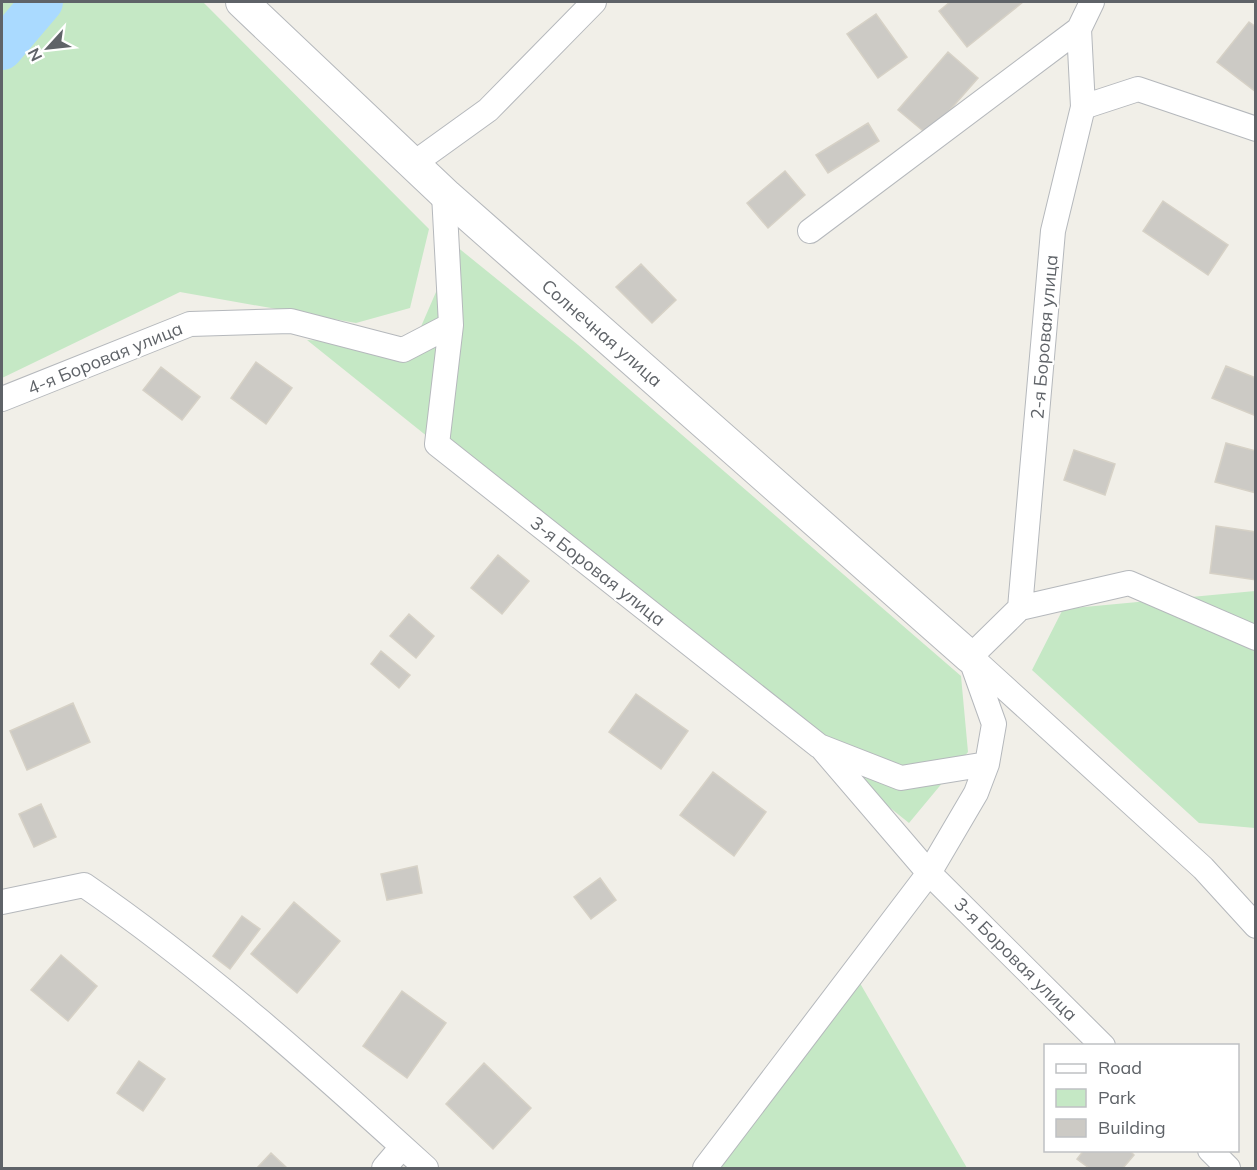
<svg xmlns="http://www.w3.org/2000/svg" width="1257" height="1170" viewBox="0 0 1257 1170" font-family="Mulish,sans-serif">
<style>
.green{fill:#c5e8c5}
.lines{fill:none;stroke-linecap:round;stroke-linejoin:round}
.river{stroke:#aadaff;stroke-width:42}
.building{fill:#cccac5;stroke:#d6d1c6;stroke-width:1.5}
.minor-casing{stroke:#b5b8bc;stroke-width:26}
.tertiary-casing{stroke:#b5b8bc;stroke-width:34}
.minor{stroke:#fff;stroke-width:24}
.tertiary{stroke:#fff;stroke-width:32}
.labels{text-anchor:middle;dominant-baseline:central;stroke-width:4.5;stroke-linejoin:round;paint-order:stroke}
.street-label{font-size:18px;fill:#5f6368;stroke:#fff}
</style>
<rect width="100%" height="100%" fill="#f1efe8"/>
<path class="green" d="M2 2H203L429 229 410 308 356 323 180 292 2 378Z
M456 246 578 345 961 676 968 752 909 823 307 340 413 345Z
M1255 591V828L1199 823 1032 670 1063 609Z
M857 978 967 1168H715Z"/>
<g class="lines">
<path class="river" d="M2 49 42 2"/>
</g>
<path class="building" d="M950 2H1023L967 47 939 11Z
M876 14 907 57 878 78 847 34Z
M1249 22 1256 27V92L1217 62Z
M948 52 978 78 928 135 898 110Z
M868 123 879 141 828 173 816 155Z
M785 171 805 195 768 228 747 203Z
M1163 201 1228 245 1208 275 1143 231Z
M641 264 676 300 652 323 616 287Z
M256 362 292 388 266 424 231 398Z
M1226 366 1256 378V416L1212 398Z
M161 367 200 397 182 420 143 390Z
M1226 443 1256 451V493L1215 482Z
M1074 450 1115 464 1105 495 1064 480Z
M1216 526 1256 532V580L1210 573Z
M498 555 529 581 502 614 471 588Z
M409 614 434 636 416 658 390 636Z
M381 651 410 675 399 688 371 664Z
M636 694 688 731 661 769 609 732Z
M73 703 90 742 27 770 10 731Z
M713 772 766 812 734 856 680 815Z
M41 804 56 837 34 847 19 814Z
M417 866 422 893 387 900 381 874Z
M600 878 616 900 591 919 574 897Z
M294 902 340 941 297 993 251 954Z
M242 916 260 929 230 969 213 956Z
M61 955 97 986 68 1021 31 990Z
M402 991 446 1023 407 1078 363 1046Z
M139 1061 165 1079 143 1111 117 1093Z
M484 1063 531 1108 493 1149 446 1104Z
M1084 1150H1129L1134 1155 1123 1168H1089L1077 1159Z
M271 1153 287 1168H257Z"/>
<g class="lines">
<g class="minor-casing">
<path id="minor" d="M1083 107 1138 89 1256 129
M413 164 488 110 594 2
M444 194 451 325 437 444 819 746 901 778 987 764
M810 231 1079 29
M2 399 190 324 291 321 403 350 451 325
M1020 608 1129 583 1256 638
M970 657 1020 608 1053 231 1083 107 1079 29 1092 2
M972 658 1203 868 1256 926
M821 747 929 873 1103 1046
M2 902 84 885C205 968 317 1069 426 1168
M1210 1150 1228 1168
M384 1168 402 1147
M705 1168 929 873 976 793 987 764 994 724 970 657"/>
</g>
<g class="tertiary-casing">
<path id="tertiary" d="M242 2 447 196 970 657"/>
</g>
<use href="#minor" class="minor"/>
<use href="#tertiary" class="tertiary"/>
</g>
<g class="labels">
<g class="street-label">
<text transform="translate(602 333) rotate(41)">Солнечная улица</text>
<text transform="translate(1044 337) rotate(-85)">2-я Боровая улица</text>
<text transform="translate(105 358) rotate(-22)">4-я Боровая улица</text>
<text transform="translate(598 571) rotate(38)">3-я Боровая улица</text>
<text transform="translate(1016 959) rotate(45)">3-я Боровая улица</text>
</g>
</g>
<rect width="1257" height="1170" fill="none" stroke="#5f6368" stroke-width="6"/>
<rect x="1044" y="1044" width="195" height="108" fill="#ffffff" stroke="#bfc1c3" stroke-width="1.5"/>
<rect x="1056" y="1064" width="30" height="9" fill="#ffffff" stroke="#bfc1c3" stroke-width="1.5"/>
<text x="1098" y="1074" font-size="18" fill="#5f6368">Road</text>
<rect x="1056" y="1089" width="30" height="18" fill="#c5e8c5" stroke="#bfc1c3" stroke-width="1.5"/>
<text x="1098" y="1104" font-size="18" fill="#5f6368">Park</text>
<rect x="1056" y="1119" width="30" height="18" fill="#cccac5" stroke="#bfc1c3" stroke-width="1.5"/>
<text x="1098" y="1134" font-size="18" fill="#5f6368">Building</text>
<g transform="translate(48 48) rotate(243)" stroke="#ffffff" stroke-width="4.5" paint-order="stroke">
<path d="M0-4.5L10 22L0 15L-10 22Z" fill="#5f6368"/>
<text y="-9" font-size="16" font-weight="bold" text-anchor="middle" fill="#5f6368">N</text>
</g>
</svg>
